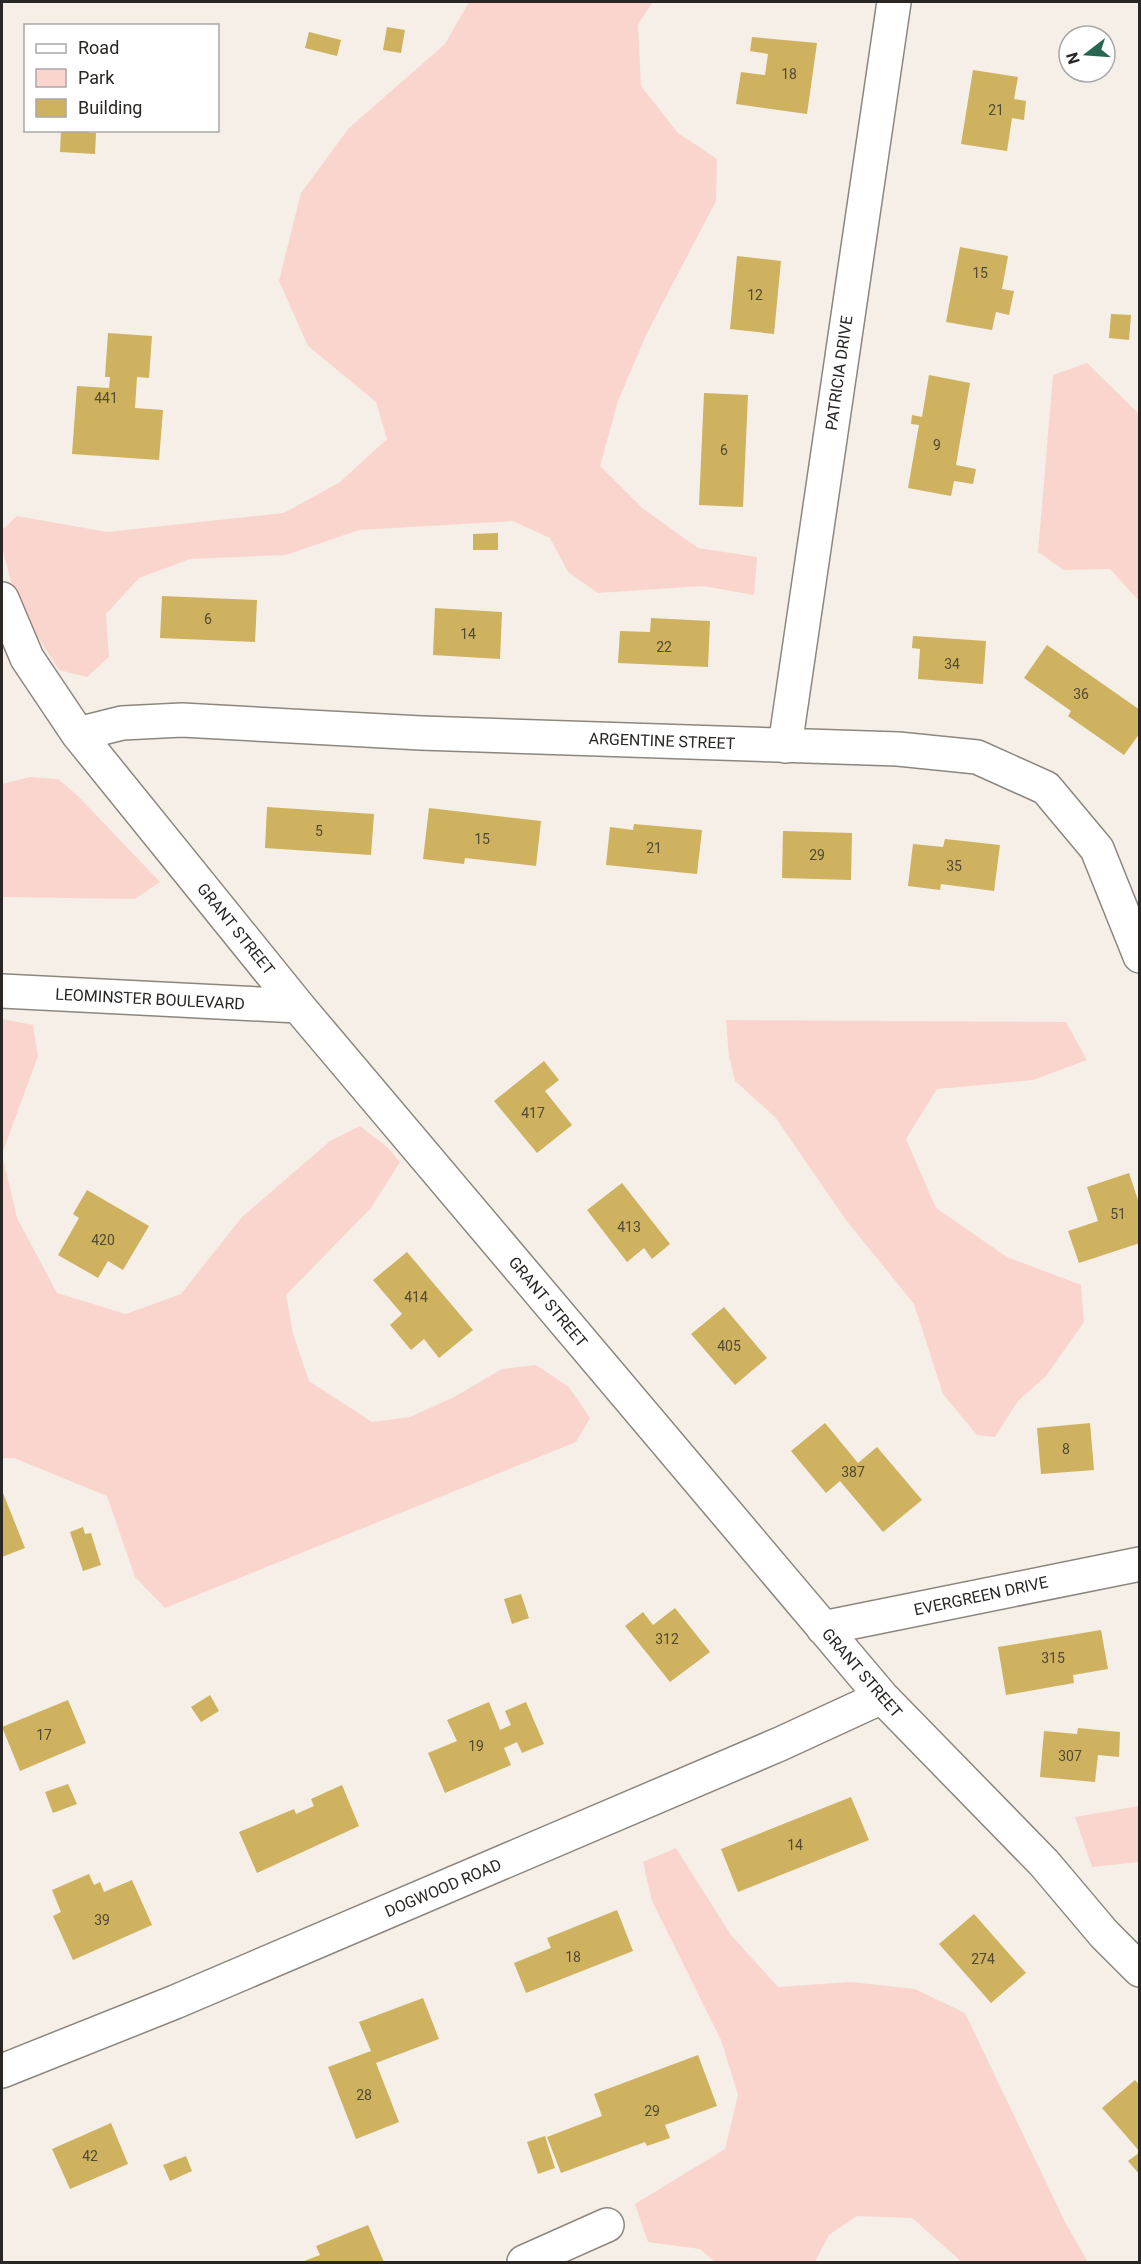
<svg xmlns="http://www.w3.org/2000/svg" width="1141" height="2264" viewBox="0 0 1141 2264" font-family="Roboto,sans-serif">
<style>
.green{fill:#f9d5cd}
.building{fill:#ceb25f}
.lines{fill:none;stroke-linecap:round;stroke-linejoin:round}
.minor-casing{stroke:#8c867f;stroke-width:36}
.minor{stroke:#fff;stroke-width:33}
.labels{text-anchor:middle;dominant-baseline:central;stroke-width:4.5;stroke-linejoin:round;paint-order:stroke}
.number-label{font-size:14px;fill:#524933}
.street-label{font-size:16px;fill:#292624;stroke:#fff}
</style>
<rect width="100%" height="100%" fill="#f5efe7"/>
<path class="green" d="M469 2H653L638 24 641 86 678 133 717 159 716 201 647 333 618 401 600 466 642 508 698 548 757 557 754 595 703 586 598 593 568 572 550 538 513 521 359 530 286 555 190 559 139 578 106 614 109 657 87 677 59 670 17 605 2 547V530L17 516 107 532 284 513 340 482 387 439 376 402 308 346 279 281 301 193 349 128 445 44Z
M1087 363 1139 414V601L1110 569 1064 570 1038 552 1053 375Z
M30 777 58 779 77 795 160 882 135 899 2 897V784Z
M2 1019 33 1025 38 1056 2 1154 17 1218 57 1293 126 1314 181 1294 242 1217 330 1141 360 1126 387 1147 400 1162 371 1208 286 1295 293 1334 309 1381 372 1422 410 1417 454 1397 502 1369 536 1365 569 1387 590 1418 576 1442 165 1608 135 1577 107 1496 14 1458H2Z
M726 1020 1066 1022 1087 1060 1033 1080 937 1089 906 1139 936 1208 1007 1257 1081 1285 1084 1322 1046 1376 1018 1401 995 1437 977 1435 943 1394 914 1304 846 1220 775 1117 735 1081 729 1057Z
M1139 1806V1862L1092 1867 1075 1817Z
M676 1848 731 1935 778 1987 851 1982 915 1989 965 2013 1066 2224 1088 2262H962L912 2218 857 2216 829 2235 815 2262H715L700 2249 648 2242 635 2204 725 2149 738 2095 721 2040 652 1901 643 1862Z"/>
<path class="building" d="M387 27 405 30 401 53 383 50Z
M309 32 341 40 337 56 305 48Z
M752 37 817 43 807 114 736 104 741 72 765 75 768 54 750 51Z
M973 70 1018 77 1014 99 1026 101 1024 120 1012 118 1007 151 961 144Z
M61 130H89V133H96L95 154 60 152Z
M960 247 1008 256 1002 289 1014 291 1009 315 996 312 992 330 946 322Z
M737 256 781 261 774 334 730 329Z
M1111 314 1131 315 1129 340 1109 338Z
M108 333 152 336 149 378 137 377 135 408 163 410 159 460 72 454 77 386 109 388 110 377H105Z
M929 375 970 383 956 465 976 469 973 484 954 481 951 496 908 488 919 425 911 424 912 415 922 417Z
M704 393 748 395 743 507 699 505Z
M498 533V550H473V534Z
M162 596 257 600 255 642 160 638Z
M435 608 502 612 500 659 433 655Z
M651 618 710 621 708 667 618 663 620 631 650 632Z
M913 636 986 641 983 684 918 679 920 649 912 648Z
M1047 645 1140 710V733L1124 755 1068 716 1071 711 1024 678Z
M267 807 374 814 371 855 265 848Z
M429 808 541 821 536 866 465 858 464 864 423 859Z
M634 824 702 830 697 874 606 865 610 827 633 830Z
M783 831 852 833 851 880 782 878Z
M945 839 1000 845 994 891 941 884 940 890 908 886 913 844 943 847Z
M544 1061 559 1080 545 1091 572 1125 537 1153 494 1101Z
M1129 1173 1140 1206V1243L1079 1263 1068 1231 1098 1221 1087 1187Z
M622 1183 670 1244 652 1259 644 1248 627 1262 587 1210Z
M87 1190 149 1226 123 1270 108 1261 98 1278 58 1255 79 1218 73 1214Z
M407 1252 473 1330 439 1358 424 1339 411 1350 390 1325 402 1314 373 1280Z
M724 1307 767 1358 735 1385 691 1334Z
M825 1423 858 1463 877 1447 922 1500 883 1532 840 1481 826 1493 791 1451Z
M1090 1423 1094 1470 1041 1474 1037 1428Z
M3 1493 25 1548 2 1557V1494Z
M83 1527 85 1534 91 1533 101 1565 83 1571 70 1532Z
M521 1594 529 1618 512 1624 504 1599Z
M675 1608 710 1652 670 1682 625 1626 643 1612 653 1625Z
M1101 1630 1108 1669 1073 1675 1074 1683 1006 1695 998 1647Z
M210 1695 219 1711 201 1722 191 1707Z
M68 1700 86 1743 20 1771 2 1727Z
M489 1702 500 1730 511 1725 505 1711 526 1702 544 1744 522 1753 517 1742 504 1748 511 1765 445 1793 428 1753 457 1741 447 1720Z
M1078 1728 1120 1732 1119 1757 1098 1755 1095 1782 1040 1777 1044 1731 1077 1734Z
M68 1784 77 1804 53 1813 45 1792Z
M342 1785 359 1826 257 1873 239 1832 294 1809 296 1814 314 1806 311 1799Z
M851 1797 869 1840 738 1892 721 1849Z
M89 1874 94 1885 100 1882 104 1892 132 1880 152 1925 73 1960 53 1916 61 1912 52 1890Z
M617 1910 633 1951 526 1993 514 1963 551 1948 547 1938Z
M974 1914 1026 1973 991 2003 939 1944Z
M423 1998 439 2039 376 2063 399 2122 356 2139 328 2067 371 2051 359 2022Z
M698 2055 717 2106 665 2125 670 2138 647 2146 645 2142 561 2173 547 2137 602 2116 594 2094Z
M1135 2080 1140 2086V2152L1102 2108Z
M111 2123 128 2164 70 2189 52 2149Z
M545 2136 555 2168 538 2174 527 2142Z
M1140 2152V2175L1128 2161Z
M186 2156 192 2171 170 2181 163 2165Z
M368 2225 384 2262H302L320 2255 316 2246Z"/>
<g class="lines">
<g class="minor-casing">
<path id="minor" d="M2 599 27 658 78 734 298 1006 882 1697 1044 1863 1104 1934 1140 1970
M78 734 122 723 182 720 421 733 898 749 977 757 1046 788 1097 849 1140 956
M785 746 894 2
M2 991 298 1006
M823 1628 1140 1564
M2 2071 175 2002 780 1744 882 1697
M524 2262 607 2225"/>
</g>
<use href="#minor" class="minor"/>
</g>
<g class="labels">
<g class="number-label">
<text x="789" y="74">18</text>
<text x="996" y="110">21</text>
<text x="980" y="273">15</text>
<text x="755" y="295">12</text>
<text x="106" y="398">441</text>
<text x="937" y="445">9</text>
<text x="724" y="450">6</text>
<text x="208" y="619">6</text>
<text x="468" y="634">14</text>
<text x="664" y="647">22</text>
<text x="952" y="664">34</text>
<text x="1081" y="694">36</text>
<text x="319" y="831">5</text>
<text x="482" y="839">15</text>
<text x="654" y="848">21</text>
<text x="817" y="855">29</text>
<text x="954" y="866">35</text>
<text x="533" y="1113">417</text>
<text x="1118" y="1214">51</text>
<text x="629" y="1227">413</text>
<text x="103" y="1240">420</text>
<text x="416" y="1297">414</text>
<text x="729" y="1346">405</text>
<text x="1066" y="1449">8</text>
<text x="853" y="1472">387</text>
<text x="667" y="1639">312</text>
<text x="1053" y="1658">315</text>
<text x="44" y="1735">17</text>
<text x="476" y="1746">19</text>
<text x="1070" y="1756">307</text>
<text x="795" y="1845">14</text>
<text x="102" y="1920">39</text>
<text x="573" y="1957">18</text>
<text x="983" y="1959">274</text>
<text x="364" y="2095">28</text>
<text x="652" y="2111">29</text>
<text x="90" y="2156">42</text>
</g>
<g class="street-label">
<text transform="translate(839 373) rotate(-82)">PATRICIA DRIVE</text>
<text transform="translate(662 741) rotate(2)">ARGENTINE STREET</text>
<text transform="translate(236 929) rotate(51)">GRANT STREET</text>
<text transform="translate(150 999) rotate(3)">LEOMINSTER BOULEVARD</text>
<text transform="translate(548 1302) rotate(50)">GRANT STREET</text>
<text transform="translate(981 1596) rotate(-12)">EVERGREEN DRIVE</text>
<text transform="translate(862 1673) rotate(49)">GRANT STREET</text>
<text transform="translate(443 1888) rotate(-23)">DOGWOOD ROAD</text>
</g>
</g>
<rect width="1141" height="2264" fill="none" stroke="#292624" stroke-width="6"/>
<rect x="24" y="24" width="195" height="108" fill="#ffffff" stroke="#a9a8a7" stroke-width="1.5"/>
<rect x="36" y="44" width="30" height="9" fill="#ffffff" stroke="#a9a8a7" stroke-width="1.5"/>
<text x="78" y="54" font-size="18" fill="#292624">Road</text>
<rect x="36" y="69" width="30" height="18" fill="#f9d5cd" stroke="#a9a8a7" stroke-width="1.5"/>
<text x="78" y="84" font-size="18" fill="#292624">Park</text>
<rect x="36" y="99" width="30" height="18" fill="#ceb25f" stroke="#a9a8a7" stroke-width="1.5"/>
<text x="78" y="114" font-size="18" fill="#292624">Building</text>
<g transform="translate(1087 54) rotate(253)"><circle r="28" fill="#ffffff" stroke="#a9a8a7" stroke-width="1.5"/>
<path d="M0-4.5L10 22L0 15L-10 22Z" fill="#296652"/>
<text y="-9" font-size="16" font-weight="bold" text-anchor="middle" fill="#292624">N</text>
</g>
</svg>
